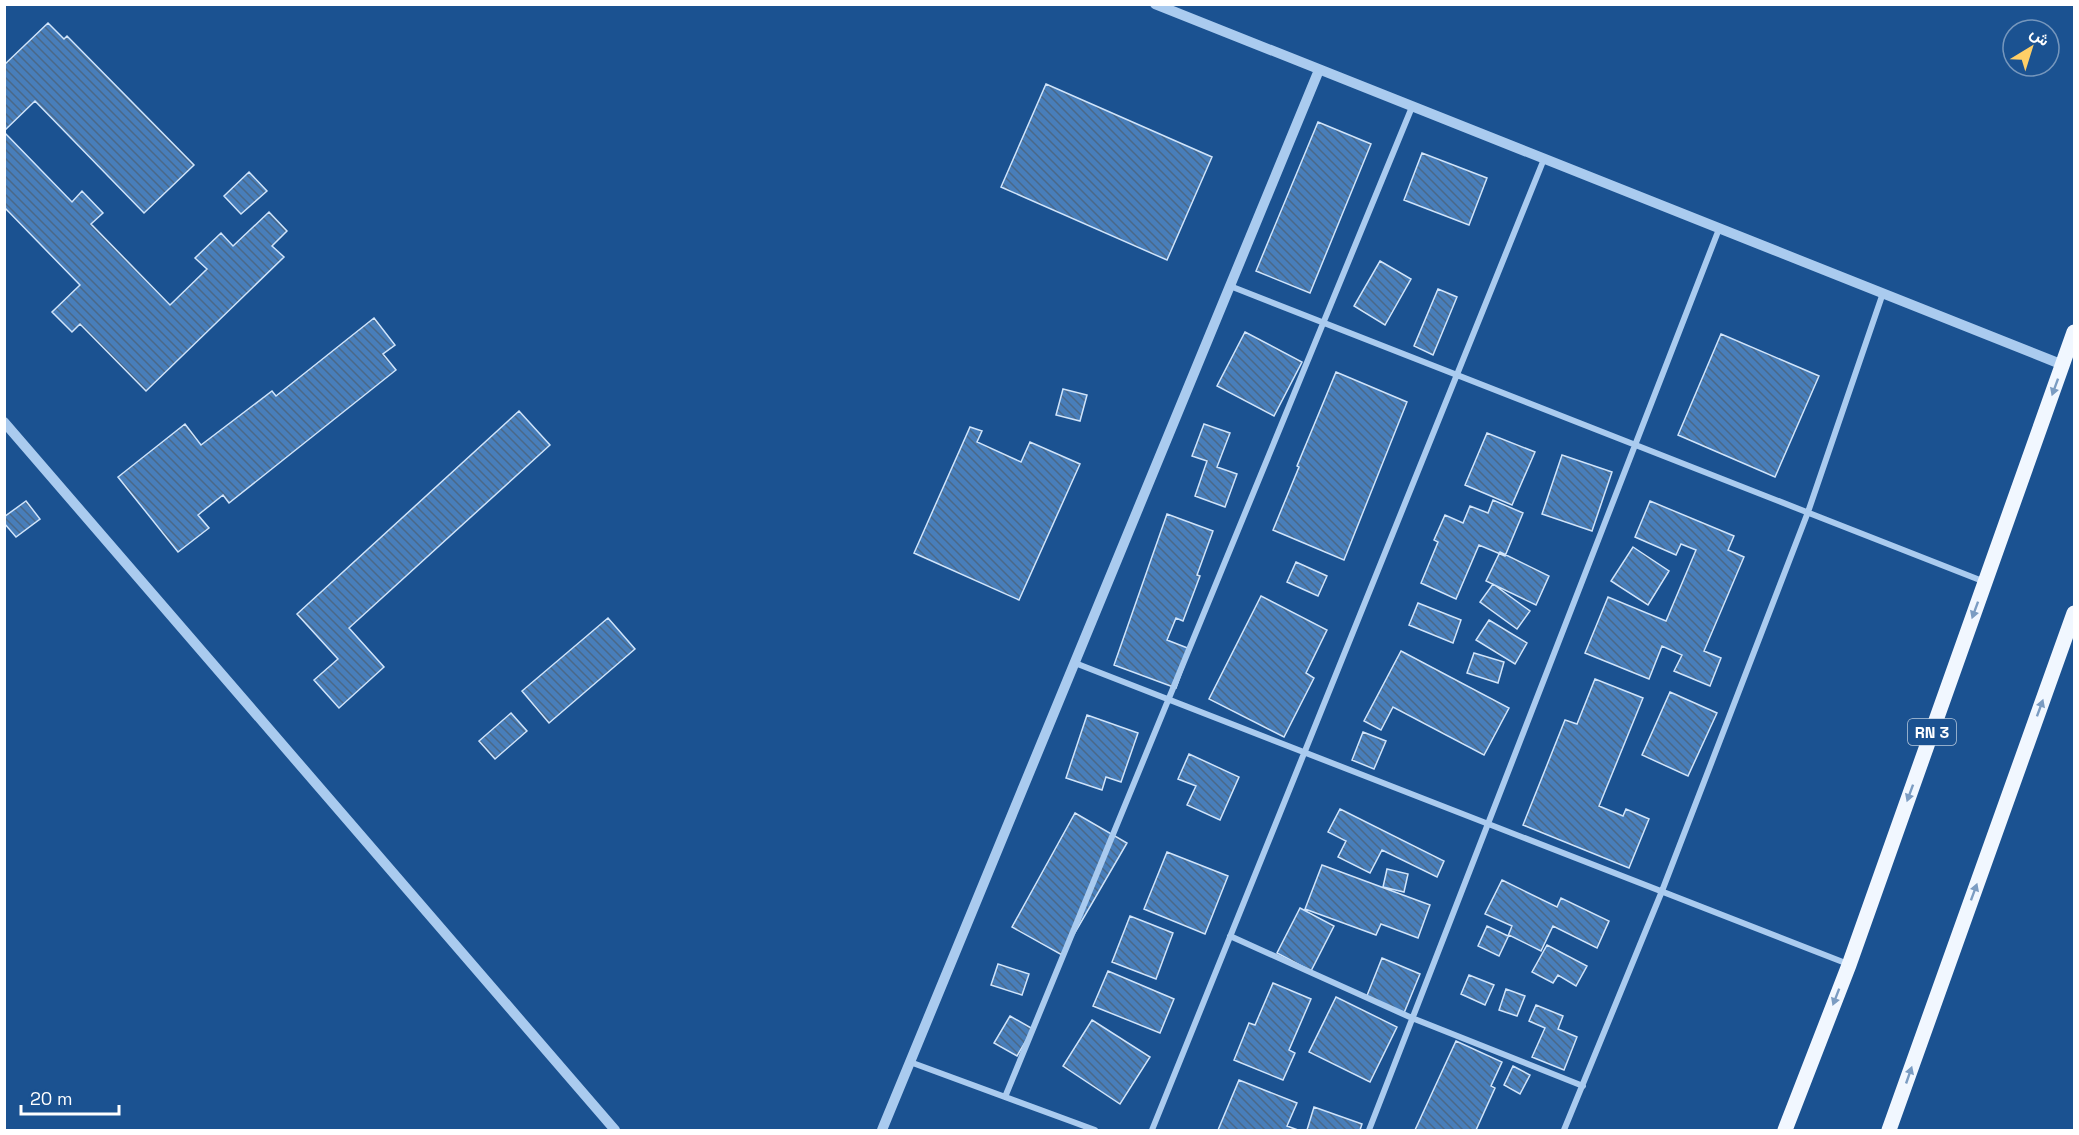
<svg xmlns="http://www.w3.org/2000/svg" width="2079" height="1135" viewBox="0 0 2079 1135" font-family="'Space Grotesk',Vazirmatn,sans-serif">
<style>
.building{fill:url(#building-back-hatch);stroke:#d0e4fa;stroke-width:1.5}
.lines{fill:none;stroke-linecap:round;stroke-linejoin:round}
.minor{stroke:#aacbef;stroke-width:6}
.tertiary{stroke:#aacbef;stroke-width:10}
.primary{stroke:#f1f7ff;stroke-width:15}
.oneway{fill:#7b9cc2}
.labels{text-anchor:middle;dominant-baseline:central;stroke-width:4.5;stroke-linejoin:round;paint-order:stroke}
.shield{fill:#1b5291;stroke:#bbcbde;stroke-width:1.5}
.shield-label{font-size:16px;font-weight:bold;fill:#fff}
</style>
<defs>
<pattern id="building-back-hatch" width="6" height="6" patternUnits="userSpaceOnUse" patternTransform="scale(1.5)"><rect width="6" height="6" fill="#487eba"/><path d="M-1 5l2 2M0 0l6 6M5-1l2 2" fill="none" stroke="#4a6888"/></pattern>
</defs>
<rect width="100%" height="100%" fill="#1b5291"/>
<path class="building" d="M48 23 64 39 67 36 194 165 144 213 35 101 4 131V65Z
M1046 84 1212 157 1167 260 1001 187Z
M1318 122 1371 144 1310 293 1256 271Z
M4 132 72 202 82 191 103 213 91 224 170 305 207 269 195 258 221 233 233 246 269 212 287 231 272 246 284 257 146 391 80 324 72 332 52 312 80 285 4 207Z
M1422 153 1487 178 1469 225 1404 200Z
M249 172 267 191 241 214 224 196Z
M1380 261 1411 279 1385 325 1354 306Z
M1438 289 1457 297 1433 355 1414 346Z
M374 318 395 345 383 354 396 370 229 503 223 495 198 515 209 528 178 552 118 477 185 424 201 445 272 391 276 396Z
M1245 332 1302 362 1274 416 1217 386Z
M1721 334 1819 376 1775 477 1678 435Z
M1336 372 1407 402 1344 560 1273 530 1299 467 1297 466Z
M1063 389 1087 395 1080 421 1056 415Z
M519 411 550 445 349 628 384 667 339 708 314 680 338 659 297 614Z
M1204 424 1230 433 1217 467 1237 474 1225 507 1195 496 1207 461 1192 456Z
M970 427 982 431 977 442 1021 462 1030 442 1080 464 1019 600 914 553Z
M1487 433 1535 452 1512 505 1465 485Z
M1562 455 1612 472 1592 531 1542 514Z
M1493 500 1523 513 1505 556 1479 545 1456 599 1421 583 1438 542 1434 540 1445 515 1463 523 1470 506 1488 513Z
M26 501 40 519 16 537 4 523V517Z
M1650 501 1734 536 1728 550 1744 557 1704 651 1721 658 1710 686 1674 671 1682 655 1662 646 1649 679 1585 653 1608 597 1666 621 1696 550 1681 544 1676 555 1635 537Z
M1167 514 1213 531 1197 575 1200 576 1183 621 1176 618 1167 640 1190 649 1176 688 1114 665Z
M1633 547 1669 571 1648 605 1611 581Z
M1500 552 1549 576 1536 605 1486 581Z
M1296 562 1327 576 1318 596 1287 582Z
M1493 584 1530 611 1517 629 1480 602Z
M1261 596 1327 630 1306 673 1314 678 1284 737 1209 699Z
M1418 603 1461 620 1453 643 1409 625Z
M608 618 635 649 549 723 522 691Z
M1489 620 1527 643 1515 664 1476 640Z
M1401 651 1509 708 1484 755 1393 707 1381 730 1364 721Z
M1474 653 1504 662 1498 683 1467 673Z
M1595 679 1643 698 1599 806 1623 816 1626 809 1649 819 1629 868 1523 825 1565 720 1577 724Z
M1670 692 1717 713 1688 776 1642 755Z
M511 713 527 731 495 759 479 741Z
M1087 715 1138 733 1121 782 1106 777 1102 790 1066 778Z
M1363 732 1386 741 1374 769 1352 760Z
M1189 754 1239 777 1220 820 1187 805 1196 786 1178 779Z
M1340 809 1444 861 1437 877 1382 850 1370 873 1338 857 1346 841 1328 832Z
M1075 813 1127 843 1062 955 1012 927Z
M1167 852 1228 876 1205 934 1144 909Z
M1322 865 1430 905 1418 938 1381 924 1376 935 1305 909Z
M1387 869 1408 874 1404 892 1383 887Z
M1502 880 1557 907 1561 898 1609 921 1597 948 1553 926 1541 951 1509 935 1499 956 1478 946 1487 926 1508 936 1512 926 1485 914Z
M1300 908 1334 926 1311 971 1277 953Z
M1130 916 1173 933 1156 979 1112 962Z
M1547 945 1587 966 1576 986 1558 975 1553 983 1532 972Z
M1382 958 1420 974 1404 1013 1366 998Z
M998 964 1029 974 1022 995 991 985Z
M1108 971 1174 999 1160 1033 1093 1006Z
M1469 975 1494 985 1485 1005 1461 994Z
M1273 983 1311 999 1289 1050 1295 1053 1283 1080 1234 1060 1249 1023 1255 1025Z
M1506 989 1525 996 1517 1016 1499 1010Z
M1336 997 1397 1027 1370 1082 1309 1052Z
M1536 1005 1563 1016 1558 1029 1577 1037 1564 1070 1532 1057 1545 1028 1529 1021Z
M1010 1016 1033 1029 1017 1056 994 1043Z
M1092 1020 1150 1057 1120 1104 1063 1066Z
M1456 1041 1502 1062 1491 1086 1495 1088 1476 1130H1415Z
M1513 1066 1530 1075 1520 1094 1504 1085Z
M1239 1080 1297 1103 1287 1126 1298 1130H1218Z
M1314 1107 1362 1124 1360 1130H1307Z"/>
<g class="lines">
<path class="minor" d="M1230 286 1985 582
M1075 663 1848 964
M1230 936 1412 1018 1583 1086
M910 1062 1095 1130
M1005 1097 1412 107
M1152 1130 1544 159
M1369 1130 1719 229
M1564 1130 1662 891 1808 512 1883 293"/>
<path class="tertiary" d="M1155 4 2063 365
M4 422 615 1130
M882 1130 1319 70"/>
<path class="primary" d="M1785 1130 1849 965 2074 332
M1889 1130 2074 613"/>
</g>
<defs><path id="oneway-solid" d="M-6-.8H1V-3.2L6.5 0L1 3.2V.8H-6Z" transform="scale(1.5)"/></defs>
<g class="oneway">
<use href="#oneway-solid" transform="translate(2055 387) rotate(110)"/>
<use href="#oneway-solid" transform="translate(1975 610) rotate(110)"/>
<use href="#oneway-solid" transform="translate(2040 708) rotate(-70)"/>
<use href="#oneway-solid" transform="translate(1910 793) rotate(110)"/>
<use href="#oneway-solid" transform="translate(1974 892) rotate(-70)"/>
<use href="#oneway-solid" transform="translate(1836 997) rotate(111)"/>
<use href="#oneway-solid" transform="translate(1909 1075) rotate(-71)"/>
</g>
<g class="labels">
<rect class="shield" x="1908" y="719" width="48" height="26" rx="4.5"/>
<g class="shield-label">
<text x="1932" y="732">RN 3</text>
</g>
</g>
<rect width="2079" height="1135" fill="none" stroke="#ffffff" stroke-width="12"/>
<g transform="translate(2031 48) rotate(38)"><circle r="28" fill="#1b5291" stroke="#7697bd" stroke-width="1.5"/>
<path d="M0-4.5L10 22L0 15L-10 22Z" fill="#ffcf67"/>
<text y="-9" font-size="16" font-weight="bold" text-anchor="middle" fill="#ffffff">ش</text>
</g>
<path d="M21 1105v9h98v-9" fill="none" stroke="#ffffff" stroke-width="3"/>
<text x="30" y="1105" font-size="18" fill="#ffffff" stroke="#1b5291" stroke-width="4.5" paint-order="stroke">20 m</text>
</svg>
